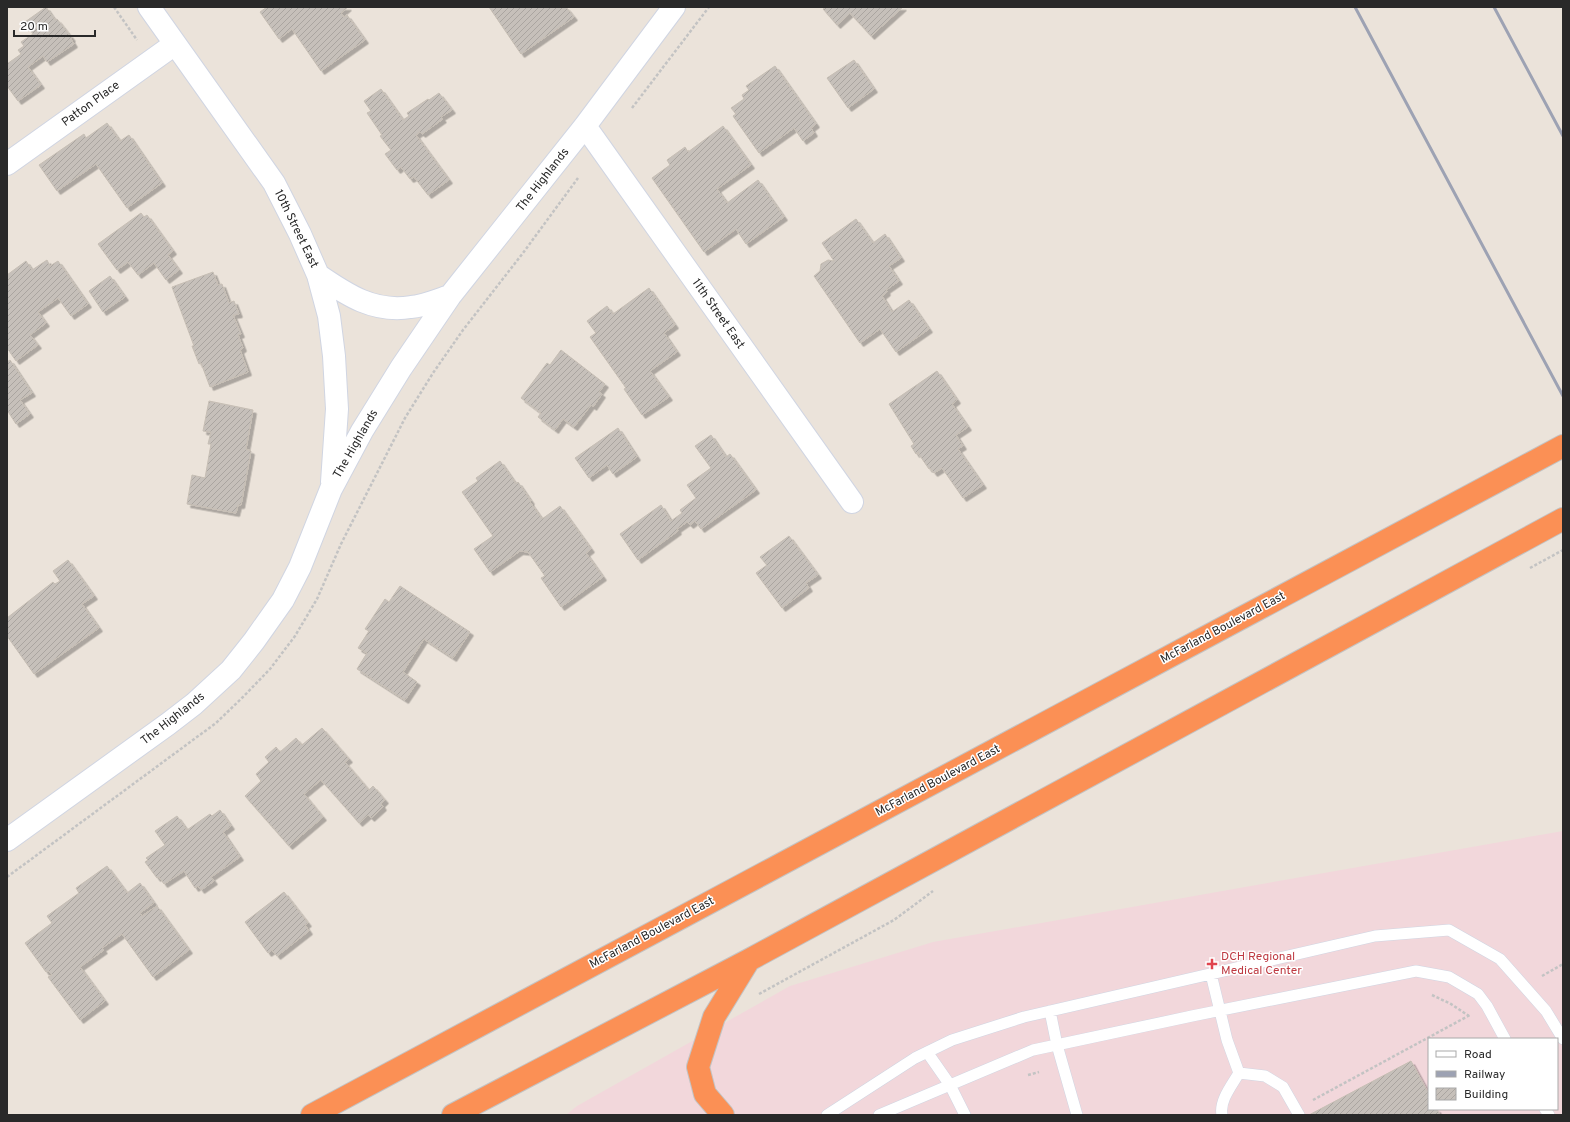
<svg xmlns="http://www.w3.org/2000/svg" width="1570" height="1122" viewBox="0 0 1570 1122" font-family="Overpass,sans-serif">
<style>
.medical{fill:#f2d7db;fill-rule:evenodd}
.building{fill:url(#building-hatch);stroke:#c6beb4;filter:url(#shadow)}
.lines{fill:none;stroke-linecap:round;stroke-linejoin:round}
.service-casing{stroke:#d0d5e2;stroke-width:12}
.minor-casing{stroke:#d0d5e2;stroke-width:24}
.motorway-casing{stroke:#c3c3c3;stroke-width:24}
.path{stroke:#c3c3c3;stroke-width:2.5;stroke-dasharray:3 2;stroke-linecap:butt}
.service{stroke:#fff;stroke-width:11}
.minor{stroke:#fff;stroke-width:22}
.motorway{stroke:#fb9055;stroke-width:22}
.rail{stroke:#9da2b3;stroke-width:3}
.health-dot{fill:#e0444e;stroke:#fff;stroke-width:1.5}
.labels{text-anchor:middle;dominant-baseline:central;stroke-width:3;stroke-linejoin:round;paint-order:stroke}
.street-label{font-size:12px;fill:#292929;stroke:#fff}
.health-label{font-size:12px;fill:#be3a42;stroke:#fff;text-anchor:start}
</style>
<defs>
<pattern id="building-hatch" width="6" height="6" patternUnits="userSpaceOnUse"><rect width="6" height="6" fill="#c6c0ba"/><path d="M-1 1l2-2M0 6l6-6M5 7l2-2" fill="none" stroke="#aaa5a0"/></pattern>
<filter id="shadow"><feDropShadow dx="3.5" dy="3.5" stdDeviation="0" flood-color="#0004"/></filter>
</defs>
<rect width="100%" height="100%" fill="#ebe3da"/>
<path class="medical" d="M1563 831V1115H566L577 1106 790 986 933 942ZM1429 1039H1557V1109H1429Z"/>
<path class="building" d="M46 7 55 20 57 19 72 38 71 39 74 44 47 62 43 56 28 67 41 85 18 101 7 86V64L21 54 18 50 24 46 21 42 33 34 25 22Z
M267 7H348L341 13 344 17 347 15 365 40 321 71 292 29 279 39 260 12Z
M489 7H566L574 17 521 54Z
M826 7H903L871 36 850 13 837 25 823 9Z
M854 60 874 89 848 108 827 78Z
M775 66 816 124 811 128 814 133 803 141 794 128 759 153 733 116 736 114 731 108 744 99 742 95 749 90 746 86Z
M381 89 403 120 409 116 407 113 428 99 429 100 439 93 452 110 441 117 443 119 422 134 420 132 416 135 449 180 428 195 414 177 410 179 401 167 397 170 385 154 391 150 380 136 382 135 367 113 371 111 364 101Z
M107 123 120 141 129 135 162 183 127 208 96 164 57 191 39 165 84 134 86 138Z
M723 126 751 165 717 189 727 203 758 180 784 217 746 244 736 229 704 252 652 178 670 165 667 160 685 147 688 152Z
M141 213 144 217 147 215 173 251 168 255 179 270 166 280 154 263 138 275 128 262 117 270 98 244Z
M856 219 873 243 885 234 901 258 889 266 899 281 886 290 887 292 882 296 892 312 909 300 929 329 896 352 880 329 860 343 814 276 820 271 821 264 828 260 834 261 822 243Z
M47 260 50 266 58 261 88 304 71 316 58 298 38 312 46 323 30 335 38 345 16 361 7 348V275L26 261 32 270Z
M213 272 218 285 222 284 229 303 234 301 239 314 233 315 241 334 238 335 243 348 240 350 248 372 210 387 201 363 199 364 192 346H194L172 287Z
M110 276 125 297 103 312 89 291Z
M649 288 675 325 664 333 677 352 650 371 669 397 642 415 624 389 626 388 590 337 596 333 587 321 607 306 613 314Z
M561 350 605 384 599 392 602 394 593 407 591 405 574 427 563 419 555 430 538 417 541 413 521 398 547 363 550 365Z
M10 360 32 393 20 400 30 414 16 424 7 410V362Z
M937 371 957 400 952 404 968 427 956 435 963 446 958 449 983 485 963 498 942 468 934 473 930 468 929 469 918 453 919 452 916 454 911 446 914 444 889 404Z
M209 401 253 410 246 449 251 451 241 505H238L236 513 187 504 192 475 205 478 211 444H208L211 432 203 431Z
M618 428 637 457 613 474 607 465 589 478 575 458Z
M711 435 726 457 730 454 756 490 701 529 695 521 690 525 687 522 677 529 678 531 638 560 620 534 661 505 671 521 682 513 680 510 696 498 687 485 711 468 695 446Z
M500 461 516 484 518 482 531 501 530 502 542 519 560 506 591 549 586 553 603 577 561 607 541 578 545 576 528 552 520 551 490 572 474 549 493 536 462 492 478 481 476 478Z
M789 536 818 575 806 583 809 588 782 608 756 573 767 565 760 557Z
M68 560 94 596 82 604 99 628 34 674 7 636V618L53 582 55 584 60 581 53 571Z
M400 586 470 632 453 658 424 639 403 672 417 682 405 700 357 669 367 653 358 648 369 631 365 629 385 599 389 602Z
M322 728 349 759 345 762 369 790 373 786 385 800 381 804 383 807 371 818 368 815 359 823 321 780 304 794 323 817 289 846 245 796 261 781 256 774 269 762 265 757 276 747 280 752 296 738 302 745Z
M220 810 231 826 223 832 240 857 211 877 214 881 201 890 198 886 195 888 184 871 164 884 159 877 157 878 145 862 148 860 146 858 165 845 155 831 177 816 187 830 210 814 212 816Z
M107 866 127 893 140 883 154 903 140 913 142 916 157 906 189 950 153 977 122 934 102 948 104 950 80 967 105 1001 80 1020 48 977 52 975 48 971 46 972 25 943 52 923 47 916 79 893 76 888Z
M284 892 308 923 305 925 309 931 277 956 272 950 268 953 245 922Z
M1411 1061 1429 1094V1109H1437L1440 1115H1309Z"/>
<g class="lines">
<g class="service-casing">
<path id="service" d="M1211 974 1227 1040 1239 1073C1232 1085 1219 1101 1222 1115
M1050 1011 1057 1045 1077 1115
M927 1052 950 1085 965 1115
M1239 1073 1265 1076 1283 1087 1299 1115
M1545 1109 1549 1115
M827 1115 915 1058 952 1040 1024 1017 1375 936 1449 930 1500 959 1546 1011 1563 1039
M879 1115 1033 1050 1192 1016 1416 971 1449 977 1478 994 1487 1006 1505 1039"/>
</g>
<g class="minor-casing">
<path id="minor" d="M149 7 274 183 300 234 318 275 329 316 334 356 337 409 332 482
M585 126 852 502
M7 164 175 44
M318 275C347 295 374 313 411 307 424 306 437 300 450 296
M7 840 168 724 194 704 231 670 254 641 283 600 300 567 331 489 362 431 401 368 450 296 585 126 674 7"/>
</g>
<g class="motorway-casing">
<path id="motorway" d="M312 1115 1563 446
M453 1115 749 960 1563 519
M723 1115 705 1094 698 1067 714 1017 749 960"/>
</g>
<path class="path" d="M114 7 137 40
M632 108 709 7
M1530 568 1563 550
M7 877 216 723 243 697 270 669 295 636 317 599 341 544 405 418 433 373 463 330 523 253 578 178
M1542 976 1563 964
M759 994 894 920 933 891
M1432 995 1451 1004 1469 1016
M1028 1075 1039 1072
M1313 1100 1470 1015"/>
<use href="#service" class="service"/>
<use href="#minor" class="minor"/>
<use href="#motorway" class="motorway"/>
<path class="rail" d="M1355 7 1563 396
M1494 7 1563 136"/>
</g>
<path class="health-dot" d="M1210 958h4v4h4v4h-4v4h-4v-4h-4v-4h4z"/>
<g class="labels">
<g class="street-label">
<text transform="translate(91 104) rotate(-36)">Patton Place</text>
<text transform="translate(543 180) rotate(-52)">The Highlands</text>
<text transform="translate(296 229) rotate(64)">10th Street East</text>
<text transform="translate(718 314) rotate(55)">11th Street East</text>
<text transform="translate(356 444) rotate(-60)">The Highlands</text>
<text transform="translate(1223 628) rotate(-28)">McFarland Boulevard East</text>
<text transform="translate(173 719) rotate(-38)">The Highlands</text>
<text transform="translate(938 781) rotate(-28)">McFarland Boulevard East</text>
<text transform="translate(652 933) rotate(-28)">McFarland Boulevard East</text>
</g>
<g class="health-label">
<text x="1221" y="957">DCH Regional<tspan x="1221" dy="14">Medical Center</tspan></text>
</g>
</g>
<rect width="1570" height="1122" fill="none" stroke="#292929" stroke-width="16"/>
<rect x="1428" y="1038" width="130" height="72" fill="#ffffff" stroke="#a9a9a9"/>
<rect x="1436" y="1051" width="20" height="6" fill="#ffffff" stroke="#a9a9a9"/>
<text x="1464" y="1058" font-size="12" fill="#292929">Road</text>
<rect x="1436" y="1071" width="20" height="6" fill="#9da2b3" stroke="#a9a9a9"/>
<text x="1464" y="1078" font-size="12" fill="#292929">Railway</text>
<rect x="1436" y="1088" width="20" height="12" fill="url(#building-hatch)" stroke="#a9a9a9"/>
<text x="1464" y="1098" font-size="12" fill="#292929">Building</text>
<path d="M14 30v6h81v-6" fill="none" stroke="#292929" stroke-width="2"/>
<text x="20" y="30" font-size="12" fill="#292929" stroke="#ffffff" stroke-width="3" paint-order="stroke">20 m</text>
</svg>
